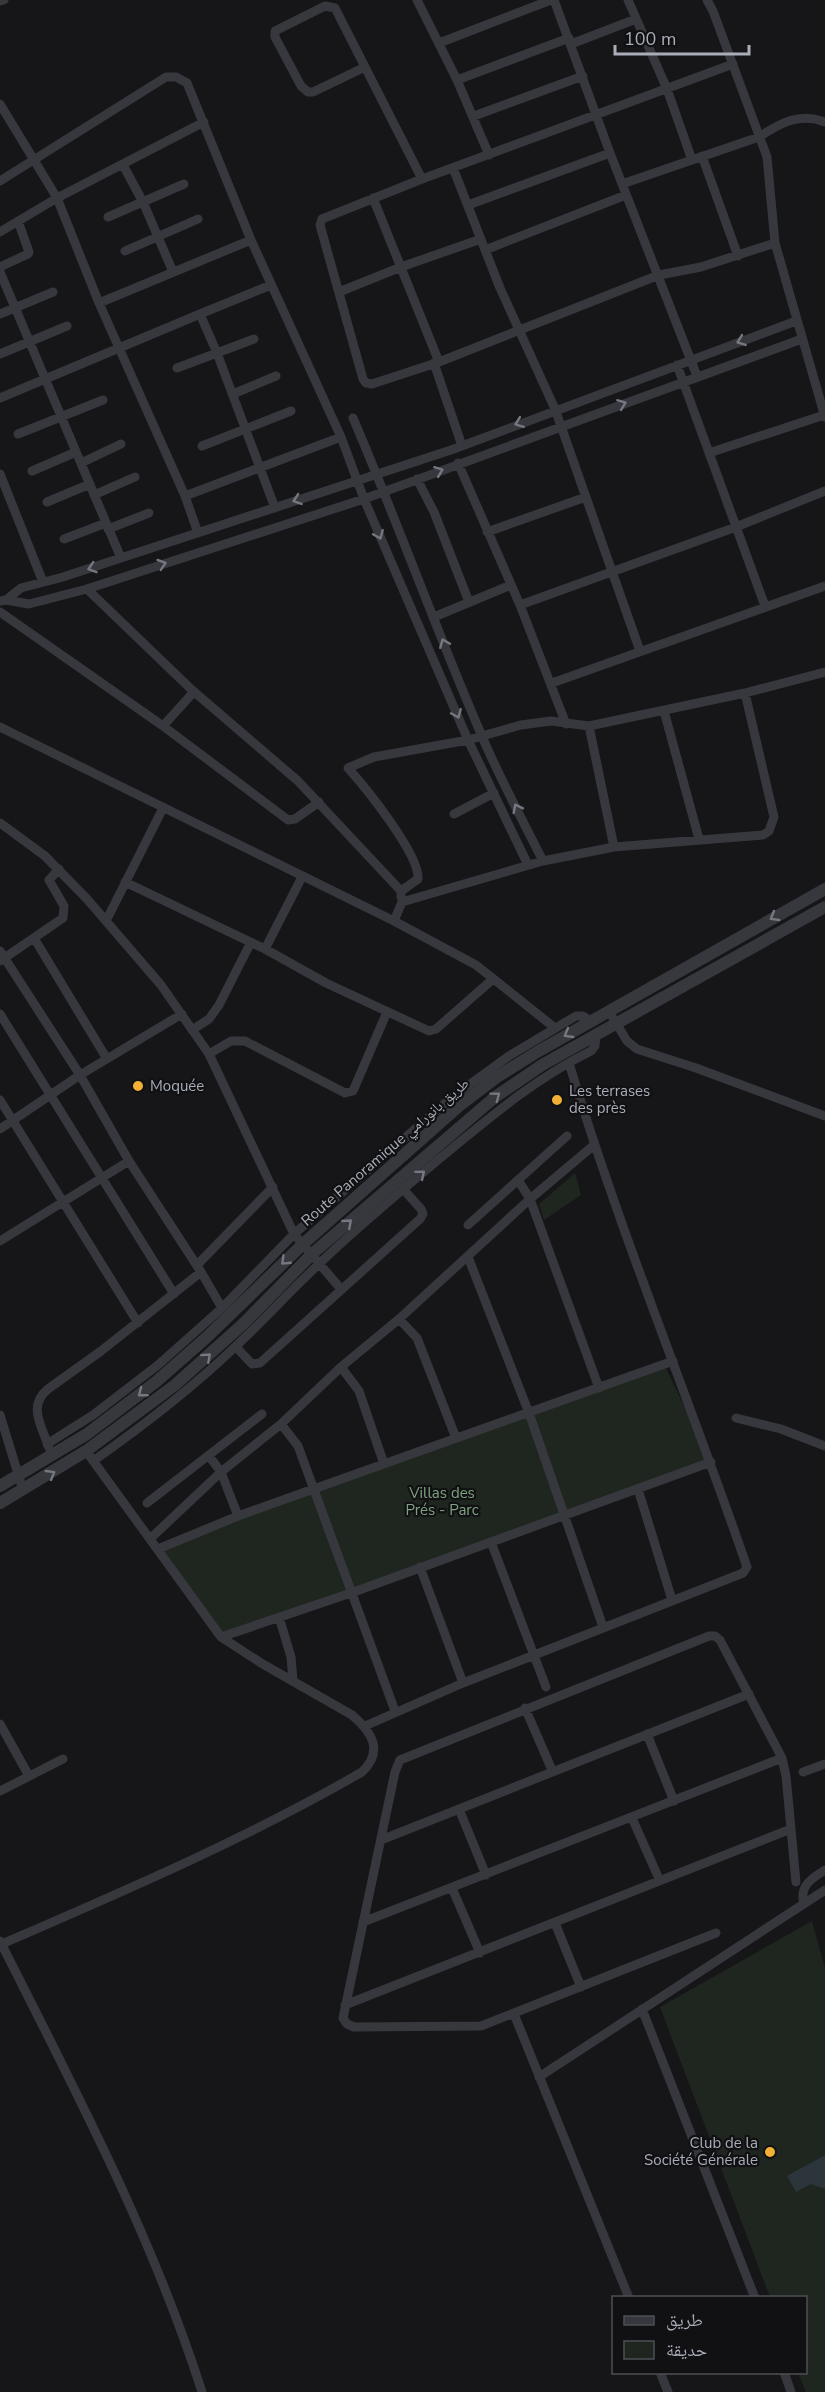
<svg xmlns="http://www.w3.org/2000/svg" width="825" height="2392" viewBox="0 0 825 2392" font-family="'Nunito Sans','Noto Naskh Arabic',sans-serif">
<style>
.green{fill:#1e261f}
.water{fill:#2c353c}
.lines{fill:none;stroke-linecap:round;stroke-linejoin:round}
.minor{stroke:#37383d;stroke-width:9}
.tertiary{stroke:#37383d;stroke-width:12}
.oneway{stroke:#757881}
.poi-dot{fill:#f2b134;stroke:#111113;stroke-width:2}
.labels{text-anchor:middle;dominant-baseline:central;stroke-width:4.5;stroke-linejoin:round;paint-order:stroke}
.poi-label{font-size:15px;fill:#a8adb8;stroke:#111113;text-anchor:start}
.street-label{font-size:15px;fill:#a8adb8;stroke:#111113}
.park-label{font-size:15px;fill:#7fa381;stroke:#111113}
</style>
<rect width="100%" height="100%" fill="#161618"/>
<path class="green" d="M575 1173 581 1195 544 1220 539 1204Z
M664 1364 711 1462 221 1637 158 1549Z
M812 1921 825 1968V2392H806L798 2373 806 2372V2298L770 2297 660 2007Z"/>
<path class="water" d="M825 2155V2189L811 2184 796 2192 787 2176Z"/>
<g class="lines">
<path class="minor" d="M417 0 457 80 489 155
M554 0 610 153 697 376
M628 0 667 89 692 160
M707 0 713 11 767 157 775 243 825 417
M0 1 4 0
M439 43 551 0
M571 44 636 19
M733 64 422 179 322 219 320 225 363 379 366 383 372 384 439 362 659 275 701 267 775 243
M365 67 313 92H308L301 86 275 37V31L325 6 335 8 422 179
M457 80 569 38
M0 104 57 198 204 122
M474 116 583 76
M702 156 738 256
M123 165 143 202 173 272
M453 168 500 288 555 409 640 651
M0 181 166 77H176L187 83 251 240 341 437 364 499 468 740 528 865
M622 184 759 137C780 123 800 112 825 122
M373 198 439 362
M468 205 610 153
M108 217 184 184
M0 232 57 198 99 303 185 496 341 437
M485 250 626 195
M125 251 198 219
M0 267 28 254 29 252 18 221
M0 272 121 558
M271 285 200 314 217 353 275 508
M339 292 401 267 481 239
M99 303 251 240
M0 314 53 292
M0 354 67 326
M434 363 462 446
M677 365 765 606
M177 368 254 339
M233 394 276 376
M0 398 200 314
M353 418C398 523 436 630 481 734 499 777 522 819 543 861
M18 434 103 400
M202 446 291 411
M709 453 824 415
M81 463 121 444
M458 463 520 605 566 724
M32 471 76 452
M0 474 43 582
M417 479 434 512 469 602
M94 495 135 477
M185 496 198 533
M47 502 90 484
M108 529 149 513
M487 532 586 497
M64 539 106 523
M87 589 192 690 191 695 163 726
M6 600 29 604 87 589 364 499 802 339
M0 601 6 600 21 588 63 577 451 450 796 321
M520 605 736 527 825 491
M0 612 163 726 288 820 295 819 319 802
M434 617 511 585
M552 683 825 586
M192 690 298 781 401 891V897
M664 711 699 839
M589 726 614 847
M0 727 394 921 476 965 555 1028
M454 814 494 793
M0 823 45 856 87 899 161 985 209 1054 231 1041H245L345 1093 353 1091 387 1012
M125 882 265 949 326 983 429 1031 436 1029 493 979
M401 891 418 879C420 855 366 788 348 768L374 757 468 740 521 725 551 721 589 726 745 693 825 672
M106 921 163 808
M394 921 402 902 543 861 614 847 763 835 769 831 774 817 745 693
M34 938 107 1059
M265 949 302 877
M0 951 80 1075 129 1161 201 1272
M0 961 63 918 64 906 49 880 59 869
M0 1014 174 1294
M613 1018 627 1041 637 1049 696 1068 825 1116
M192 1030 209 1019 219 1005 251 942
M209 1054 294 1234 340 1288
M0 1100 138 1323
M0 1129 80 1075 182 1014
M518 1180 530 1199 599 1388
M468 1225 567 1136
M0 1241 129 1161
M468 1257 529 1413 603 1627
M197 1265 273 1187
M399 1319 417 1338 456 1438
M236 1347 252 1364 260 1363 420 1219 423 1214 421 1209 403 1189
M341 1367 359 1391 384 1464
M0 1415 23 1490
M736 1418 781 1429 825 1446
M281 1424 298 1446 395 1711
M47 1444 93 1415 158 1365 222 1308 294 1234 450 1099 509 1056 576 1016H583L591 1021
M49 1448C42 1426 27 1406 48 1389L101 1351 201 1272 222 1308
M209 1456 221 1472 238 1516
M93 1461C143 1426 191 1389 235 1347 264 1320 290 1291 319 1264 357 1227 399 1193 439 1159 488 1119 534 1079 591 1051L595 1046 596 1035
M638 1489 672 1600
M147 1503 262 1414
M151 1538 221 1472 281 1424 341 1367 399 1319 530 1199 594 1145
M491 1542 546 1687
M158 1549 238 1516 673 1361
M420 1567 463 1683
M279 1617 291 1657 293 1681
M221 1637 351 1593 711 1462
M525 1708 552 1770
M0 1724 29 1776
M365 1726 463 1683 743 1573 747 1567C689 1398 620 1233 569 1063
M647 1734 674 1801
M803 1772 825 1764
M0 1791 63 1759
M459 1809 486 1875
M632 1818 660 1881
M381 1840 749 1694
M452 1888 480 1953
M804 1904C799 1886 811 1879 825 1870
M363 1922 782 1758
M555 1923 581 1987
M716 1933 481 2026 354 2027 347 2024 343 2018 395 1772 400 1760 709 1636H715L720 1640 782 1758 786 1776 796 1882
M0 1941C74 2088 152 2235 202 2392
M2 1944C124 1891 246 1839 362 1772 384 1751 372 1732 352 1715L261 1663 221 1637 86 1451
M345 2005 791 1829
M642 2009 755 2298
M514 2014 629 2298
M539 2077 825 1890
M660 2372 668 2392
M784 2372 791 2392"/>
<path class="tertiary" d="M0 1486 87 1434 157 1381 207 1337 303 1244 459 1106 497 1077 537 1052 825 889
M0 1503 86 1451 175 1385 243 1324 312 1254 495 1097 542 1065 825 907"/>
</g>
<defs><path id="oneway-chevron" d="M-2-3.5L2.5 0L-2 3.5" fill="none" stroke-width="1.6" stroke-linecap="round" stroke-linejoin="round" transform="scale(1.5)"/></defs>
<g class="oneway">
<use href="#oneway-chevron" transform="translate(741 341) rotate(160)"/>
<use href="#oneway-chevron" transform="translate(622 404) rotate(-21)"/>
<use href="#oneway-chevron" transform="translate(519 423) rotate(159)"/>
<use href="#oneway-chevron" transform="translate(439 471) rotate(-21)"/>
<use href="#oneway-chevron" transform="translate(297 500) rotate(161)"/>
<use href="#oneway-chevron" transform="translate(379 535) rotate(67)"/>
<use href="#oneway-chevron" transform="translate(162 564) rotate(-18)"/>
<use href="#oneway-chevron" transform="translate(92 568) rotate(162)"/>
<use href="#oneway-chevron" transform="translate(444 643) rotate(-112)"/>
<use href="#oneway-chevron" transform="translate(457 714) rotate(67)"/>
<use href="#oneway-chevron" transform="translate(517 808) rotate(-117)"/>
<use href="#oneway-chevron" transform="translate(774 917) rotate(150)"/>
<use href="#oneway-chevron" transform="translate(568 1034) rotate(150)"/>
<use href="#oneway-chevron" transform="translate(496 1096) rotate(-37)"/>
<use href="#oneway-chevron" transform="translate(421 1174) rotate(-40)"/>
<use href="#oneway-chevron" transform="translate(348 1223) rotate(-41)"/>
<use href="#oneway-chevron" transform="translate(285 1261) rotate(136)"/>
<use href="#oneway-chevron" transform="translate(207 1357) rotate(-42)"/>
<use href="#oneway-chevron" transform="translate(142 1393) rotate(142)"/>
<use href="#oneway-chevron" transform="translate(51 1474) rotate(-30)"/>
</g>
<g class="poi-dot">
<circle cx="138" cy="1086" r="6"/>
<circle cx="557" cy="1100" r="6"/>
<circle cx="770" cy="2152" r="6"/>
</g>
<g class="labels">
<g class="poi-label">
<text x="150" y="1086">Moquée</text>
<text x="569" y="1091">Les terrases<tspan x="569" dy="17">des près</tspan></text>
<text x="758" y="2143" text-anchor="end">Club de la<tspan x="758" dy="17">Société Générale</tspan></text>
</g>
<g class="street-label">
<text transform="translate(385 1152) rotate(-41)">Route Panoramique طريق بانورامي</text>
</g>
<g class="park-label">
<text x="442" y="1493">Villas des<tspan x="442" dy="17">Prés - Parc</tspan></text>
</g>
</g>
<rect x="612" y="2296" width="195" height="78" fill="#111113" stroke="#4d4f55" stroke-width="1.5"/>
<rect x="624" y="2316" width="30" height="9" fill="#37383d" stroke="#4d4f55" stroke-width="1.5"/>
<text x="666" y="2326" font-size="18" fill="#a8adb8">طريق</text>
<rect x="624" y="2341" width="30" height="18" fill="#1e261f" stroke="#4d4f55" stroke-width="1.5"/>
<text x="666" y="2356" font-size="18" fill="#a8adb8">حديقة</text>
<path d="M615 45v9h134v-9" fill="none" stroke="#a8adb8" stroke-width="3"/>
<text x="624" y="45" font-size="18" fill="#a8adb8" stroke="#111113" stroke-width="4.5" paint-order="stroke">100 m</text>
</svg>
